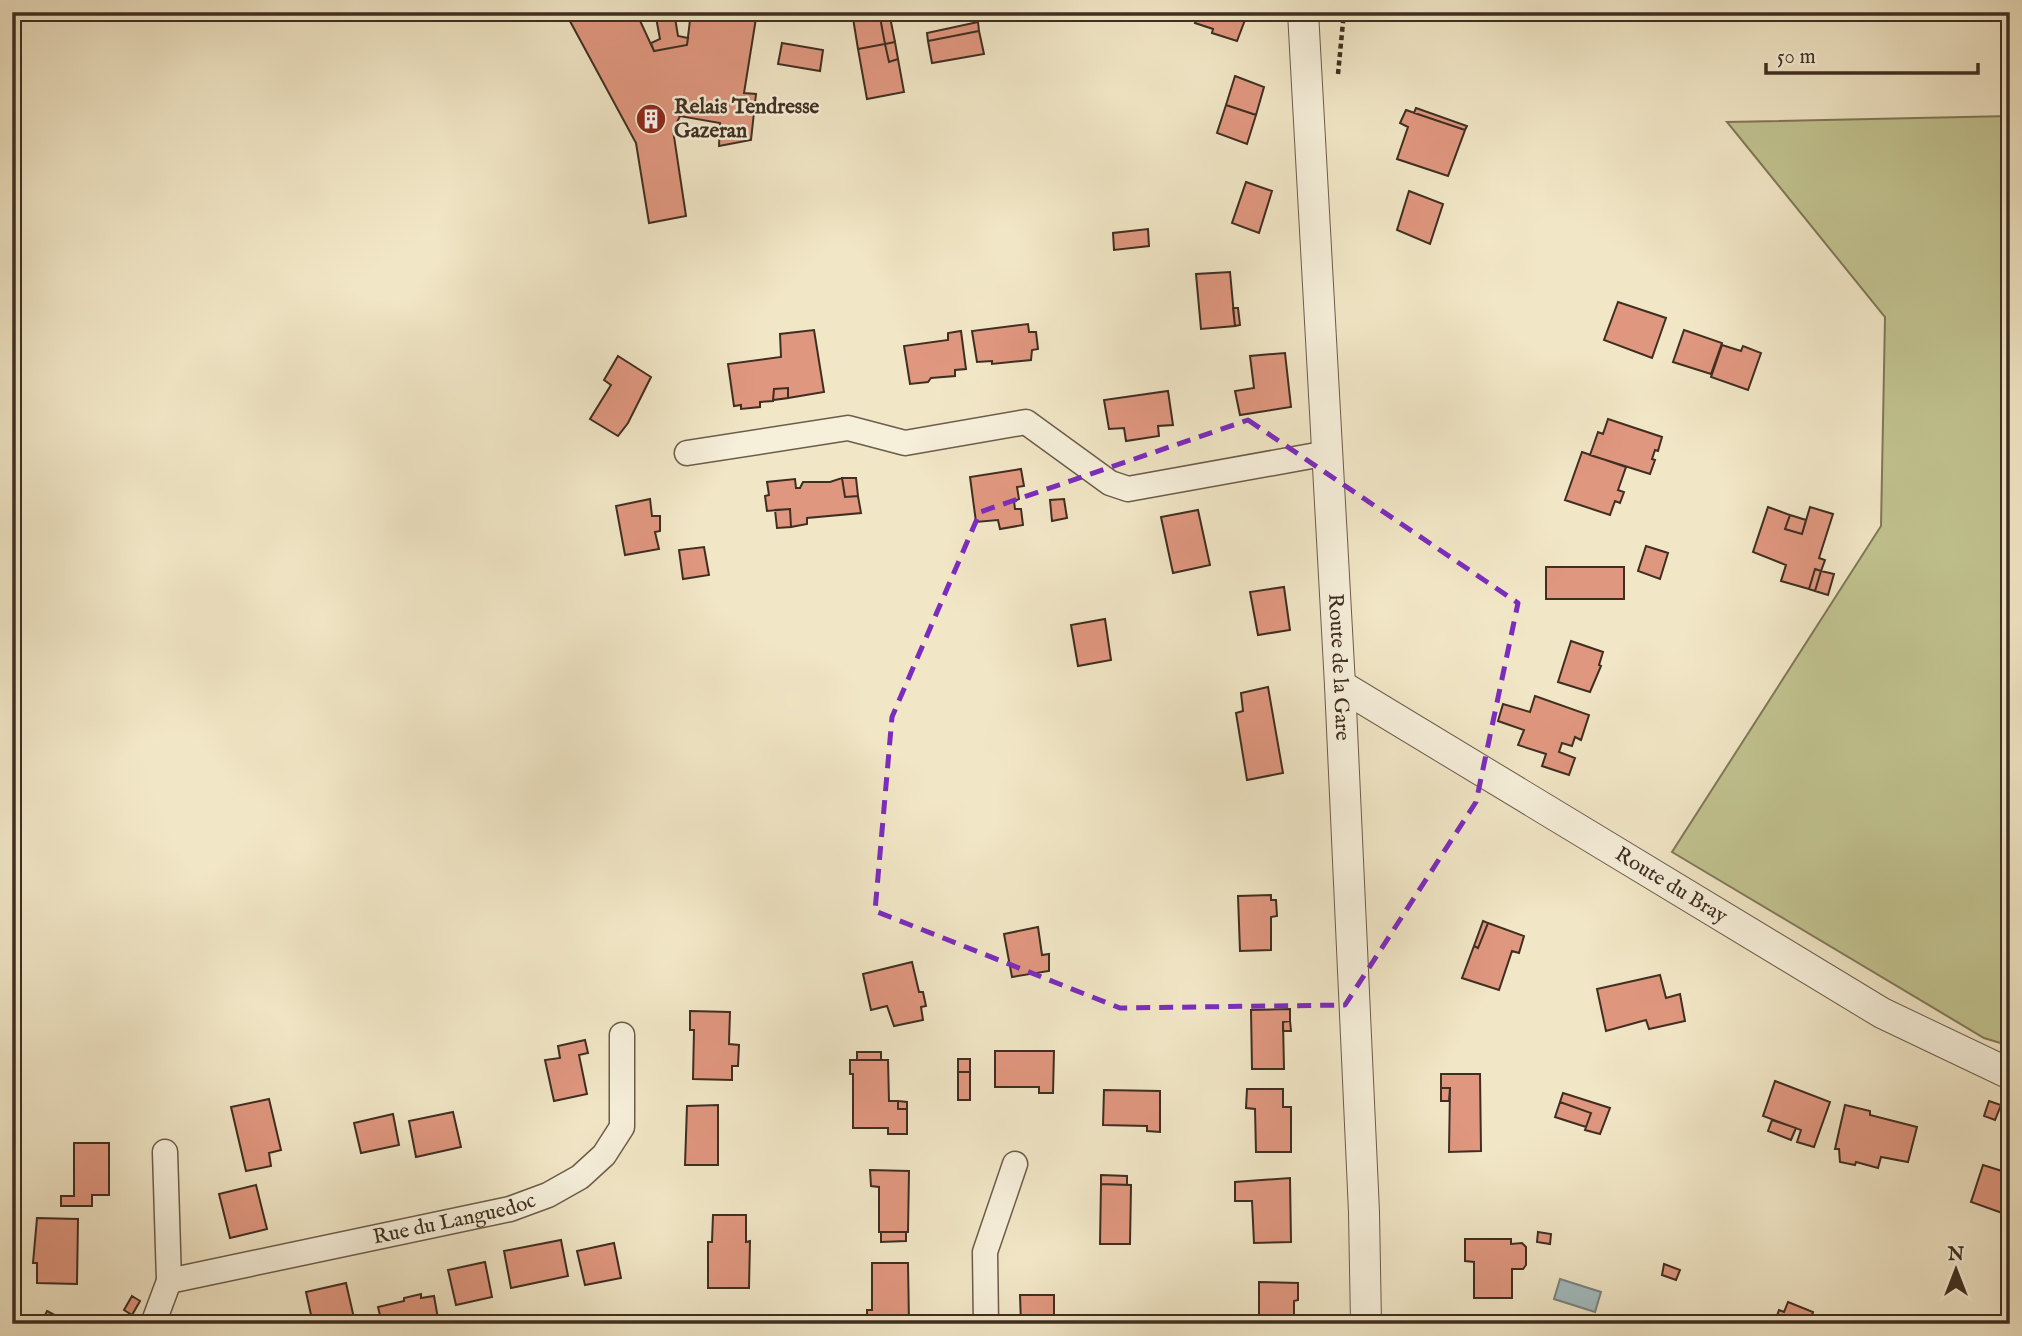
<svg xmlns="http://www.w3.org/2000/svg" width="2022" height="1336" viewBox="0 0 2022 1336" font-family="'IM FELL English',serif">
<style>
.green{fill:#c1c390;stroke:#807858;stroke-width:2}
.water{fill:#a1bcc0;stroke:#7a8380;stroke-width:2}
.building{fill:#e0977f;stroke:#3f2e21;stroke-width:2}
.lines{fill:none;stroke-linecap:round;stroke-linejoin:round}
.minor-casing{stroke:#6c5c4a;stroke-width:27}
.tertiary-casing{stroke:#6c5c4a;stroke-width:32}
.path{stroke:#3f2e21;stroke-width:4.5;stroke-dasharray:5 3.5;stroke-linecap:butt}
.minor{stroke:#f6efda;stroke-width:24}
.tertiary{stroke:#f6efda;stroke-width:30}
.marked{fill:none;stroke:#7b2cbf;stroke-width:5;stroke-dasharray:14 9;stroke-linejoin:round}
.labels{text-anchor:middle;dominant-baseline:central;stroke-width:5;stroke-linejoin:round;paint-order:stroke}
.poi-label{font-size:21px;font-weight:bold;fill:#3f2e21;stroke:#f6efda;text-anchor:start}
.street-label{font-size:21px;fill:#3f2e21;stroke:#f6efda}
</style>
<rect width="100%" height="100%" fill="#f1e6c6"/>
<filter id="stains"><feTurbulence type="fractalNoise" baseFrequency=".00286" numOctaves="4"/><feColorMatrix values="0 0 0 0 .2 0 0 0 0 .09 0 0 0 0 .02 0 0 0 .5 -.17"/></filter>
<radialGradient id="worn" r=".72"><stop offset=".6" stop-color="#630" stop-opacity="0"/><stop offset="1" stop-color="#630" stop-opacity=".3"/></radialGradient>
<path class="green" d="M2010 116V1046L1984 1038 1672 852 1881 526 1885 317 1727 122Z"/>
<path class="water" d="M1560 1279 1601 1292 1595 1312 1554 1299Z"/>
<path class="building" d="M565 12H636L654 51 687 45 691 12H757L744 93 756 94 751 140 719 146 720 123 680 116 673 130 686 216 649 223 636 143Z
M655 12H674L678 36 688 38 687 45 654 51 651 43 660 39Z
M852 12H879L885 44 858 49Z
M879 12H889L895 42 885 44Z
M1198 12H1248L1237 41 1212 33 1213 29 1195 23Z
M978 22 979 31 928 41 927 33Z
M979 31 984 54 932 63 928 41Z
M895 42 898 59 889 62 885 44Z
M782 43 823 50 820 71 778 64Z
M885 44 889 62 898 59 904 92 867 99 858 49Z
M1235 76 1264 87 1256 115 1226 105Z
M1226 105 1256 115 1247 144 1217 133Z
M1416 108 1467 126 1465 130 1414 113Z
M1406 110 1465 130 1448 176 1397 159 1408 127 1400 123Z
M1246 182 1272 191 1259 233 1232 223Z
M1409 191 1443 204 1430 244 1397 230Z
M1148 229 1149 246 1114 250 1113 233Z
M1230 272 1235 326 1201 329 1196 274Z
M1618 302 1666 318 1652 358 1604 340Z
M1233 308H1238L1240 325 1235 326Z
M1028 324 1029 332H1036L1038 349 1032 350 1031 360 992 364V361L977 362 972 331Z
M814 330 824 392 788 398V388L774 389 773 401 760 402V407L741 409V405L734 406 728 364 781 357 780 334Z
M1684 330 1722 343 1711 374 1673 362Z
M961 331 966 369 955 370V376L931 378 928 382 910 384 904 346 948 340V333Z
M1722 345 1741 351 1743 346 1761 353 1748 390 1711 377Z
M1285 353 1291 407 1240 415 1235 391 1254 388 1250 356Z
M618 356 651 377 628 423 618 436 590 419 611 385 604 380Z
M788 388V398L773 400 774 389Z
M1168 391 1173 425 1158 426 1159 436 1126 441 1124 428 1109 429 1104 400Z
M1608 419 1662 437 1658 451 1655 450 1652 459 1655 460 1650 474 1590 455 1598 432 1603 434Z
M1582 452 1626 467 1618 490 1624 492 1620 503 1615 501 1610 515 1565 500Z
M1021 469 1024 486 1017 487 1019 499 1014 501 1015 509H1021L1023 525 1000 529 998 520 976 522 970 477Z
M842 478H856L858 496 845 497Z
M842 478 845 497 858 496 861 513 807 518V524L791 527 790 509 767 511 765 496 769 495 767 482 795 479 796 488H800L803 482H830Z
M650 499 652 516H660V531L655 532 659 549 625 555 616 506Z
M1064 499 1067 518 1052 521 1050 500Z
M1768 507 1790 515 1785 529 1802 534 1810 507 1833 514 1819 558 1825 560 1821 571 1815 569 1809 589 1781 581 1786 565 1753 552Z
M790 509 791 527 777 528 775 510Z
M1198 510 1210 565 1173 573 1161 517Z
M1790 515 1806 520 1802 534 1785 529Z
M1646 546 1668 553 1660 579 1638 571Z
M704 547 709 575 683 579 679 550Z
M1546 567H1624V599H1546Z
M1815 569 1821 571 1815 591 1809 589Z
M1821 571 1834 574 1828 595 1815 591Z
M1284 587 1290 630 1258 635 1250 592Z
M1105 619 1111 660 1078 666 1071 625Z
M1571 641 1603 652 1599 665 1601 666 1590 692 1558 682Z
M1268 687 1283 773 1247 780 1236 713 1243 711 1241 693Z
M1535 696 1589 715 1581 740 1575 737 1572 746 1562 743 1559 752 1575 758 1569 775 1542 766 1546 754 1518 745 1524 730 1498 721 1503 704 1530 712Z
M1271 895V900H1276L1277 916 1271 917V950L1240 951 1238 896Z
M1483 921 1488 923 1478 948 1474 946Z
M1488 923 1524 936 1519 953 1512 951 1499 990 1462 978 1474 946 1478 948Z
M1038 927 1042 955 1049 954V971L1012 977 1004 934Z
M912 962 919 992H923L926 1006 921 1007 923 1020 894 1026 887 1006 871 1010 863 974Z
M1660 975 1666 998 1680 994 1685 1021 1649 1029 1646 1020 1606 1031 1597 989Z
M1290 1009V1021L1283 1022 1284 1069H1252L1251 1010Z
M690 1011 730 1012 729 1044 739 1045 738 1066H732V1080L693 1079 694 1030H690Z
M1290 1021 1291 1031H1283V1022Z
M585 1040 588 1053 579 1055 587 1094 554 1101 545 1060 560 1058 558 1046Z
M995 1051H1054L1053 1093H1039V1087H995Z
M857 1052H881V1060H857Z
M958 1059H970V1072H958Z
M850 1060H888L889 1101H898V1109H907V1134H888V1128H853V1074H850Z
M958 1072H970V1100H958Z
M1441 1074H1480L1481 1151 1449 1152 1450 1088H1441Z
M1775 1081 1830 1102 1814 1147 1797 1142 1801 1130 1763 1116Z
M1441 1088H1450L1449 1101H1441Z
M1247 1089H1283V1107H1291V1152H1256L1255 1109 1246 1108Z
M1104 1090 1160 1091V1132L1147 1131V1126L1103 1125Z
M1563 1093 1610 1108 1600 1134 1585 1130 1591 1113 1560 1102Z
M269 1099 281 1150 269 1153 271 1166 246 1171 231 1107Z
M898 1101 907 1102V1109H898Z
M1989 1101 2001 1105 1995 1120 1984 1116Z
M1560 1102 1591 1113 1586 1127 1555 1117Z
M718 1105V1165H685L687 1106Z
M1845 1105 1870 1111V1115L1917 1127 1908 1162 1881 1157 1878 1168 1856 1162 1855 1165 1840 1162 1839 1149H1835Z
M453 1112 461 1147 416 1157 409 1121Z
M393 1114 399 1145 361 1153 354 1123Z
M1772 1120 1796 1128 1791 1140 1768 1131Z
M74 1143H109V1195H92V1206H61V1196H74Z
M1983 1165 2005 1172 2004 1176 2010 1178 2008 1215 1971 1202Z
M870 1170 909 1171 908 1232H879V1187L871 1186Z
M1101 1175 1127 1176V1185L1101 1184Z
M1290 1178 1291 1242 1254 1243 1252 1201H1235V1182Z
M1101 1184 1131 1185 1130 1244H1100Z
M256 1185 267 1229 230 1238 219 1194Z
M713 1215H746V1242L750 1241 749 1288H708V1242H712Z
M37 1218 78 1219 77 1284 37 1283V1263H33Z
M881 1232H906V1241L881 1242Z
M1538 1232 1551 1234 1550 1244 1537 1242Z
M1465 1239H1511V1244L1522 1243 1526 1247V1265L1523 1269H1512V1298H1474V1262L1465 1261Z
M561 1240 568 1276 511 1288 504 1251Z
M614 1243 621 1278 585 1285 577 1251Z
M485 1262 492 1297 456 1305 448 1270Z
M872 1263H908L909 1323H867V1310H872Z
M1664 1264 1680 1270 1676 1280 1662 1275Z
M1259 1282 1298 1283V1300L1294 1301V1324H1259Z
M346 1283 354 1318 329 1324H313L306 1292Z
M421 1294V1298L434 1296 439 1324H382L378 1307 404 1301V1298Z
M1020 1295H1054V1324H1021Z
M132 1296 140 1301 132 1315 124 1310Z
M1788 1302 1813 1312 1810 1322 1814 1324H1774L1779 1310 1784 1312Z
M47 1311 71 1324H26L30 1317 41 1323Z"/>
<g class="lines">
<g class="minor-casing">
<g id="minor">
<path d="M687 453 848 428 905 443 1026 422 1110 483 1128 489 1328 453"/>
<path id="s1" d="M169 1281 510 1209 548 1195 580 1177 604 1155 622 1127V1035"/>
<path d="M153 1324 169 1281 165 1152"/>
<path d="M986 1324 985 1252 1015 1164"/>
</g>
</g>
<g class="tertiary-casing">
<g id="tertiary">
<path id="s2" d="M1303 12 1340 685 1364 1212 1366 1324"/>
<path id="s3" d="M1340 685 1882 1013 2010 1074"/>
</g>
</g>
<path class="path" d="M1338 74 1344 12"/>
<use href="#minor" class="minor"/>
<use href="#tertiary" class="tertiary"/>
</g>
<path class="marked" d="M1248 420 1518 603 1476 802 1345 1005 1120 1008 875 911 892 717 980 512Z"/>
<defs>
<g id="building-disc" transform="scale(1.575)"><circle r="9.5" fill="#8f2418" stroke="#f6efda"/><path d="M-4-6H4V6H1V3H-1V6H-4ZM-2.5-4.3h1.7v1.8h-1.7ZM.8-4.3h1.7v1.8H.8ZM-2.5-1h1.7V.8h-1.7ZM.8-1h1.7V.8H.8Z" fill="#fff"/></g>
</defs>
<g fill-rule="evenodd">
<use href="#building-disc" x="651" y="119"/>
</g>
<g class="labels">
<g class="poi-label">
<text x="674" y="107">Relais Tendresse<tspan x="674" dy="24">Gazeran</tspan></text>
</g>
<g class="street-label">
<text stroke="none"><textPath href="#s2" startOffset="656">Route de la Gare</textPath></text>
<text stroke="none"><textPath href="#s3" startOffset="387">Route du Bray</textPath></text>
<text stroke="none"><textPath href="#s1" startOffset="292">Rue du Languedoc</textPath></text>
</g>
</g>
<rect width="2022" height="1336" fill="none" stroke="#f1e6c6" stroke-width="42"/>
<rect x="14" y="14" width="1994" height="1308" fill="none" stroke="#3f2e21" stroke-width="3.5"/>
<rect x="21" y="21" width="1980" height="1294" fill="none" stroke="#3f2e21" stroke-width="2"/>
<g transform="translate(1956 1270)" stroke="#f6efda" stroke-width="5" paint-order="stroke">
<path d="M0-5L12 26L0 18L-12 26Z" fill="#3f2e21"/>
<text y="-10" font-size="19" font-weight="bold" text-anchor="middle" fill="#3f2e21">N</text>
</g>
<path d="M1766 63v10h212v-10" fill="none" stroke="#3f2e21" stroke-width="3.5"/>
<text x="1777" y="63" font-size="21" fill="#3f2e21" stroke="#f6efda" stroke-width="5" paint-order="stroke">50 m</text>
<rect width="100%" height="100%" filter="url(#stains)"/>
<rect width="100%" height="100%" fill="url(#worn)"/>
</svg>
